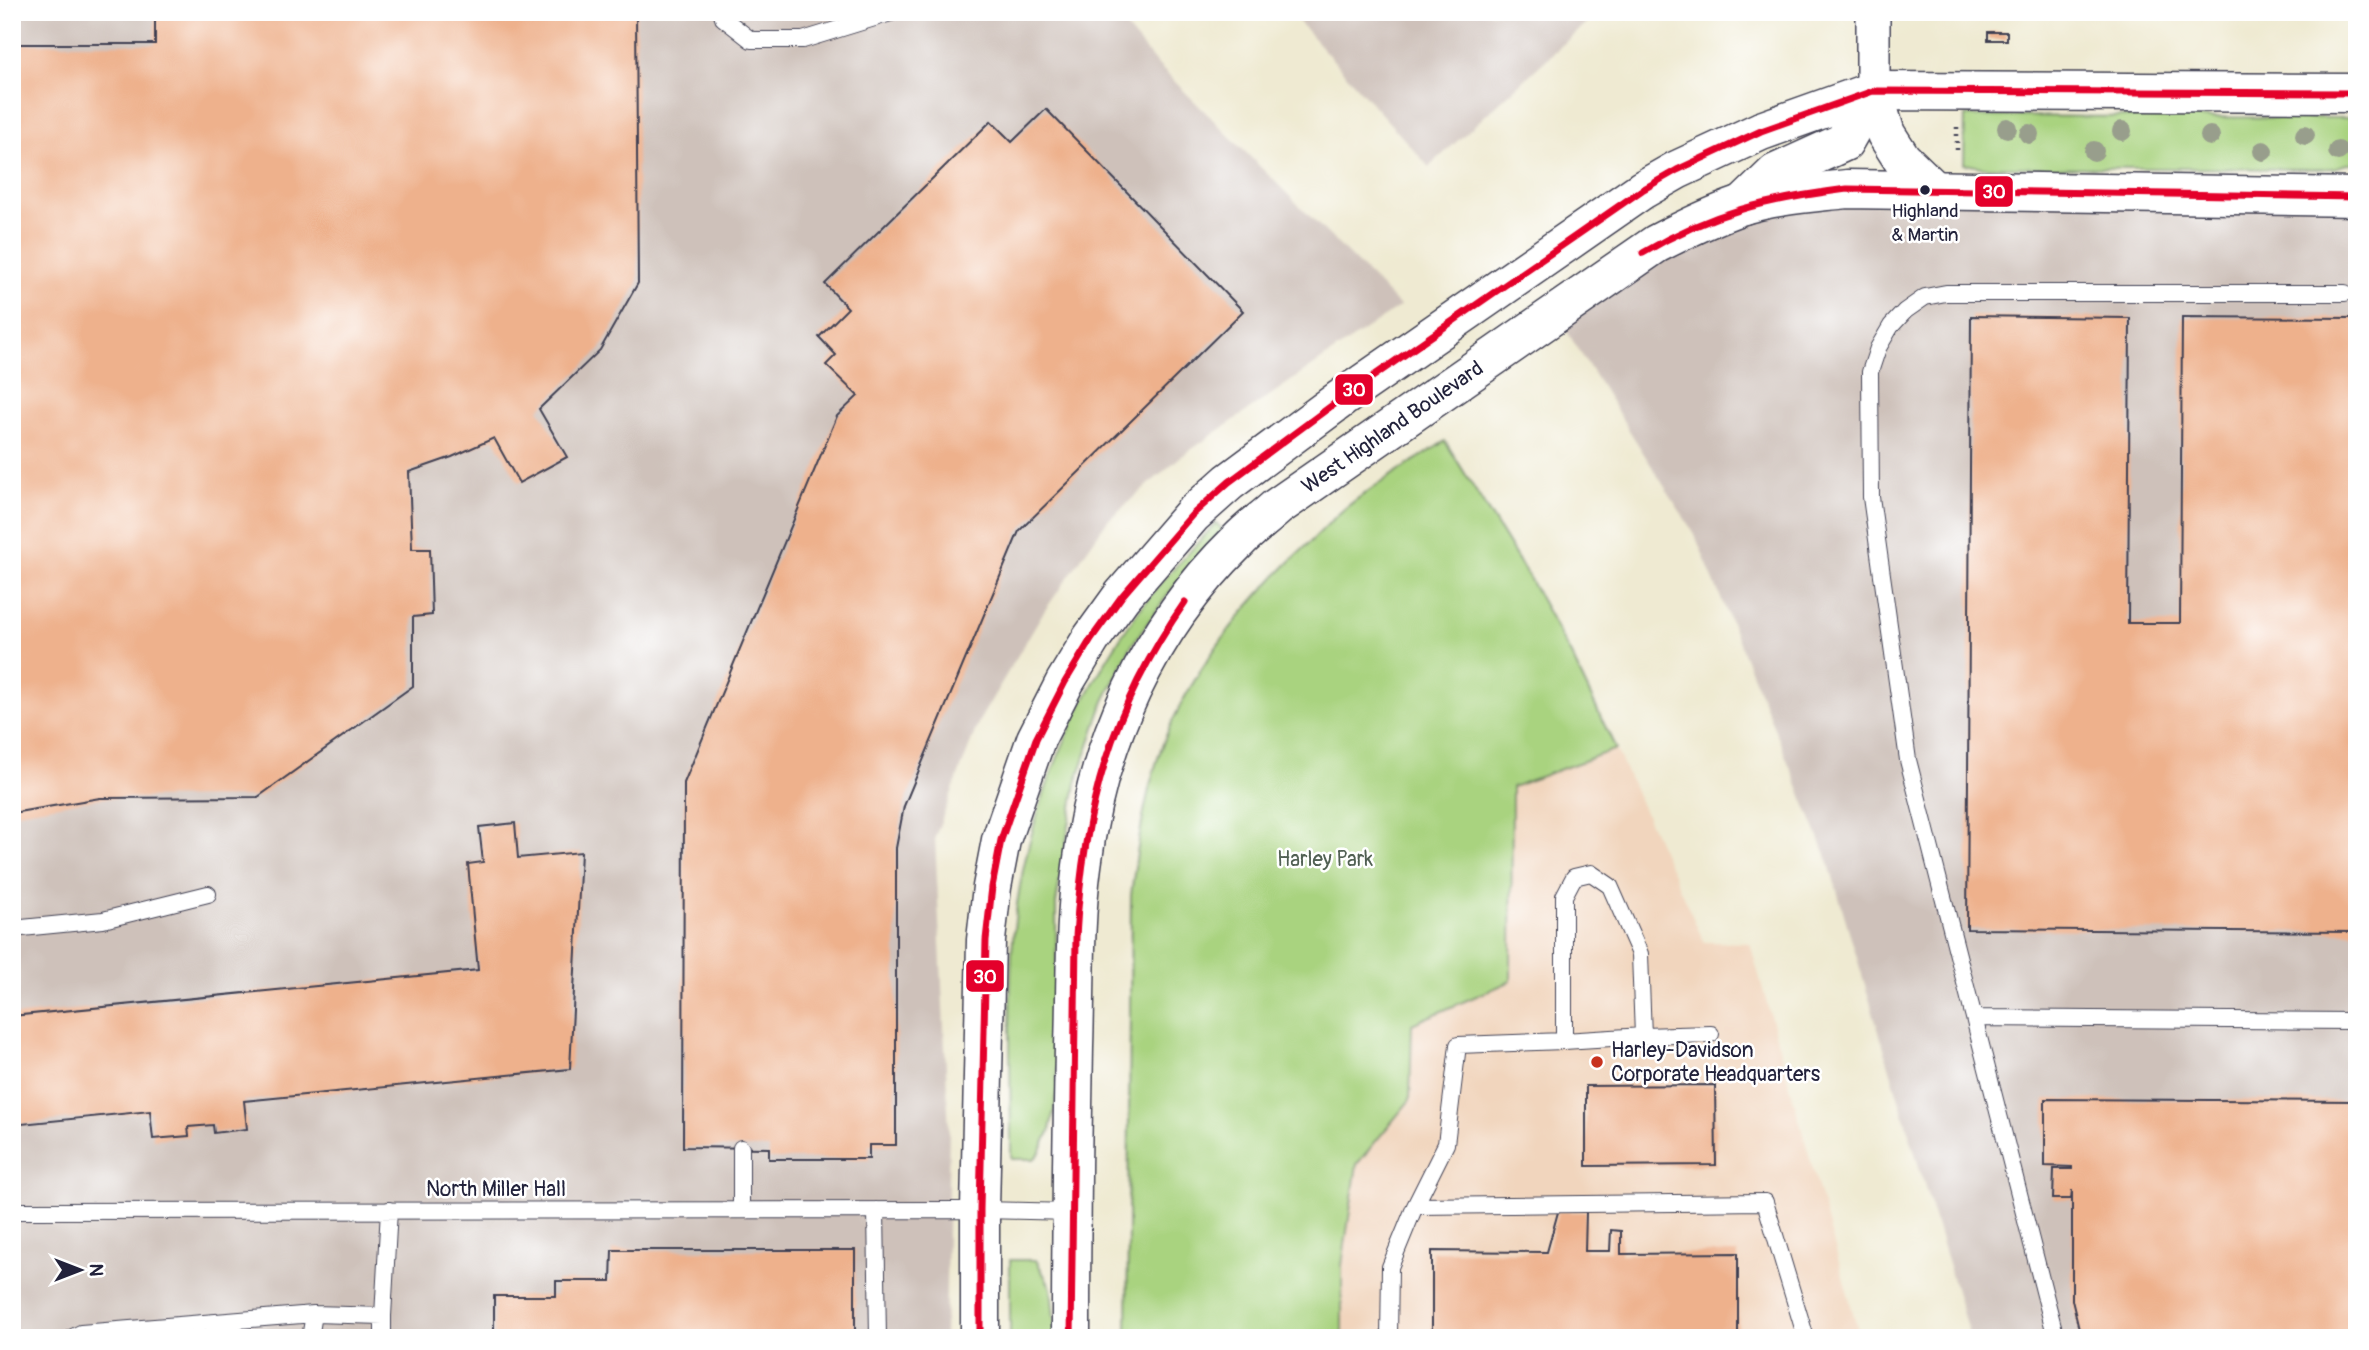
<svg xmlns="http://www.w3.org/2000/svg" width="2369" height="1350" viewBox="0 0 2369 1350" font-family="Pangolin,sans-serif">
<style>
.built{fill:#f1d5bd}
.industrial{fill:#cec1ba}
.green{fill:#a9d37f;stroke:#667a5d;stroke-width:2}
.building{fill:#eeb18c}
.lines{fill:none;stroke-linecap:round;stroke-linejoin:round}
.service-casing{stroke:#414052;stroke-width:18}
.minor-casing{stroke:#414052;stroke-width:36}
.tertiary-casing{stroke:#414052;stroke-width:41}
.path{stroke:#414052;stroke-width:4.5;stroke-dasharray:2 5;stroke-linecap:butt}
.service{stroke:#fff;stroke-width:16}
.minor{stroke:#fff;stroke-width:33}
.tertiary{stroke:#fff;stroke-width:38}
.bus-1-casing{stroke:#fff;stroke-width:12}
.bus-1{stroke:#e4002b;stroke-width:7}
.tree{fill:#989e8c}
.bus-dot{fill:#22223b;stroke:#fff;stroke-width:2.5}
.poi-dot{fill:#c8321e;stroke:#fff;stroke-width:2.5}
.labels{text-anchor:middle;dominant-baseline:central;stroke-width:5;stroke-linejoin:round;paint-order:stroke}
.bus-label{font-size:19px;fill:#22223b;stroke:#fff}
.street-label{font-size:21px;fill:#22223b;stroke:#fff}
.park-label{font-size:21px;fill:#516053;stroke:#fff}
.poi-label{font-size:21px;fill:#22223b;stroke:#fff;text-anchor:start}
.line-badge{stroke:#fff;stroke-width:2.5}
.badge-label{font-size:19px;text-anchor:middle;font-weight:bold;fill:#fff}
</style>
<rect width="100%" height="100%" fill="#fff"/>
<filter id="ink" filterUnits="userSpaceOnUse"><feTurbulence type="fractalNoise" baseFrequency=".0143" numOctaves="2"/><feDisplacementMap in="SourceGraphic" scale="14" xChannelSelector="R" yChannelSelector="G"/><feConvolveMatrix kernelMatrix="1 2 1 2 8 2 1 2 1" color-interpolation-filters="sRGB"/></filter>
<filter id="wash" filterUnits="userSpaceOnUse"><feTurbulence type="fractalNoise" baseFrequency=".00686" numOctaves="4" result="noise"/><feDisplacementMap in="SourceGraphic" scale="28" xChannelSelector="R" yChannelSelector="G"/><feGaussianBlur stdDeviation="1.57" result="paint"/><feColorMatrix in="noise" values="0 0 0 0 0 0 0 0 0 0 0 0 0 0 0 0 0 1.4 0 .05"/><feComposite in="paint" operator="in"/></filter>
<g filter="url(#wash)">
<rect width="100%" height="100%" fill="#efead2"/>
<path class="built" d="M1616 749 1704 942 1750 943 1860 1338H1342V1265L1357 1164 1410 1100 1412 1024 1511 981 1512 787Z"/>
<path class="industrial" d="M12 12H1113L1155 62 1400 306 1179 458 1107 521 1041 616 979 721 935 837 949 1132 945 1338H12Z
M1290 12H1598L1429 167Z
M2357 197V1338H1970L1827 857 1695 535 1556 314 1742 206Z"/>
<path class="green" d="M1965 116 2357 118V161L2334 168 2320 169 1981 167 1964 164Z
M1445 441 1528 576 1571 655 1616 749 1512 787 1511 981 1412 1024 1410 1100 1357 1164 1342 1265V1338H1127L1131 895C1139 837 1147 774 1173 720 1206 652 1251 598 1305 547 1318 535 1330 521 1343 510 1373 485 1412 463 1445 441Z
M1216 523 1223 530 1188 567 1131 646 1104 701 1076 783 1056 903 1057 1095 1050 1130 1039 1154 1034 1159H1011C1011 1091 1008 1021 1012 953 1019 833 1065 718 1133 619 1157 584 1188 554 1216 523Z
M1010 1260H1036L1051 1288 1056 1338H1010Z"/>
<g id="blocks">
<path class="building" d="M155 12H636L638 283 600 350 539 409 567 457 519 483 494 438 452 457 409 472 412 549H430L432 615 413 617V686L258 797 100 798 12 813V44H155Z
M1988 32H2007V40H1988Z
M1046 109 1243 311 1019 531 904 806 896 848V1145H869V1159H769V1148L683 1147 684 783 837 416 858 396 826 365 836 355 819 337 848 308 825 284 991 121 1012 142Z
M1971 316 2130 318 2128 623H2180L2182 317 2357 318V932L1967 929Z
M515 823 518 858 581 852 570 1069 244 1101 247 1129 214 1133 213 1125 188 1127 189 1136 153 1139 150 1111 12 1125V1016L478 970 468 864 483 862 479 827Z
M1715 1085 1716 1165 1586 1166V1086Z
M2045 1099 2357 1101V1338H2081L2072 1300V1190L2071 1199H2053L2054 1169H2072V1167L2045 1166Z
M1558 1212H1586L1585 1251H1610L1611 1230 1621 1231V1254L1738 1253V1338H1432V1251L1547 1252Z
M612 1250H855V1338H494V1296H556V1281H611Z"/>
</g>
</g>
<g filter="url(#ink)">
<use href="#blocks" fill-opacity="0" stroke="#414052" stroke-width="2"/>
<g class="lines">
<g class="service-casing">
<path id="service" d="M722 12 723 18 751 40H803L894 12
M12 929 103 920 208 894
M1974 1018 2357 1021
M1564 1041 1643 1036
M741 1148V1210
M1415 1206 1446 1144 1458 1045 1564 1041V896L1574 877 1591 873 1610 886 1640 954 1643 1036 1711 1034
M876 1210 878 1338
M12 1211 980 1210 1071 1212
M71 1338 81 1333 314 1314 383 1316 389 1210
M310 1338 314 1314
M383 1338V1316
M1389 1338 1390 1267 1415 1206 1765 1202 1806 1338
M2056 1338 1908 760 1871 497 1870 372 1878 348 1891 326 1905 311 1925 297 1946 293H2345"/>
</g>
<g class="minor-casing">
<path id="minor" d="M1873 91V12"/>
</g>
<g class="tertiary-casing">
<g id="tertiary">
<path d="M1873 91 1886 134 1902 159 1933 189"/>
<path d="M1743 205 1776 173 1844 142 1873 91"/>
<path d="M980 1338V1210L986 940 992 887 1001 840 1036 739 1065 682 1091 639 1122 596 1192 515 1229 482 1342 398 1593 224 1642 190 1677 170 1761 131 1873 91 2357 93"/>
<path id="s1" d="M1071 1338C1071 1240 1072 1143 1074 1046 1076 986 1074 925 1082 866 1096 744 1149 628 1237 542 1249 529 1264 519 1277 507L1656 244C1683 230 1711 216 1740 206 1774 195 1812 193 1847 189L2357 197"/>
</g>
</g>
<path class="path" d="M1957 127V153"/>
<use href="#service" class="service"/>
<use href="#minor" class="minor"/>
<use href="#tertiary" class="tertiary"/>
<g class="bus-1-casing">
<path id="bus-1" d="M1643 253C1711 212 1769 199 1847 189L2357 197
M980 1338V1210L986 940 992 887 1001 840 1036 739 1065 682 1091 639 1122 596 1192 515 1229 482 1342 398 1642 190 1677 170 1761 131 1873 91 2357 93
M1071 1338 1076 937C1083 808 1111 708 1185 602"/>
</g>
<use href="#bus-1" class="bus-1"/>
</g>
<g class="tree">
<circle cx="2007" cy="128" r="10"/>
<circle cx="2122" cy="131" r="10"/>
<circle cx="2029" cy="134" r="10"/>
<circle cx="2305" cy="135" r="10"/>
<circle cx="2210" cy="136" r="10"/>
<circle cx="2094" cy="151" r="10"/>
<circle cx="2263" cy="151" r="10"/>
<circle cx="2338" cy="151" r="10"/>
</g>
</g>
<circle class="bus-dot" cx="1925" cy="190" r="6"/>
<circle class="poi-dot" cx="1597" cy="1062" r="7"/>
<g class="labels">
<g class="bus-label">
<text x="1925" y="211">Highland<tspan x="1925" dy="24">&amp; Martin</tspan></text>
</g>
<g class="street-label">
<text stroke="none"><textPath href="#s1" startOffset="1032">West Highland Boulevard</textPath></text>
<text x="496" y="1189">North Miller Hall</text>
</g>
<g class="park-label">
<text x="1325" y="859">Harley Park</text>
</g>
<g class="poi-label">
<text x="1611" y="1050">Harley-Davidson<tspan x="1611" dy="24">Corporate Headquarters</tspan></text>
</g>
</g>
<g class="line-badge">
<rect x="1974" y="175" width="40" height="33" rx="7" fill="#e4002b"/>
<rect x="1334" y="373" width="40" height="33" rx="7" fill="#e4002b"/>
<rect x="965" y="959" width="40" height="34" rx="7" fill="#e4002b"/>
</g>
<g class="badge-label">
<text x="1994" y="198">30</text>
<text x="1354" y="396">30</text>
<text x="985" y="983">30</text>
</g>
<rect width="2369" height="1350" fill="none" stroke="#fff" stroke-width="42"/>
<g transform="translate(80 1270) rotate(90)" stroke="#ffffff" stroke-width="5" paint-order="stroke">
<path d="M0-5L12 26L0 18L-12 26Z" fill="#22223b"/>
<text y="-10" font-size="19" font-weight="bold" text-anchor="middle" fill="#22223b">N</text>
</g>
</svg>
